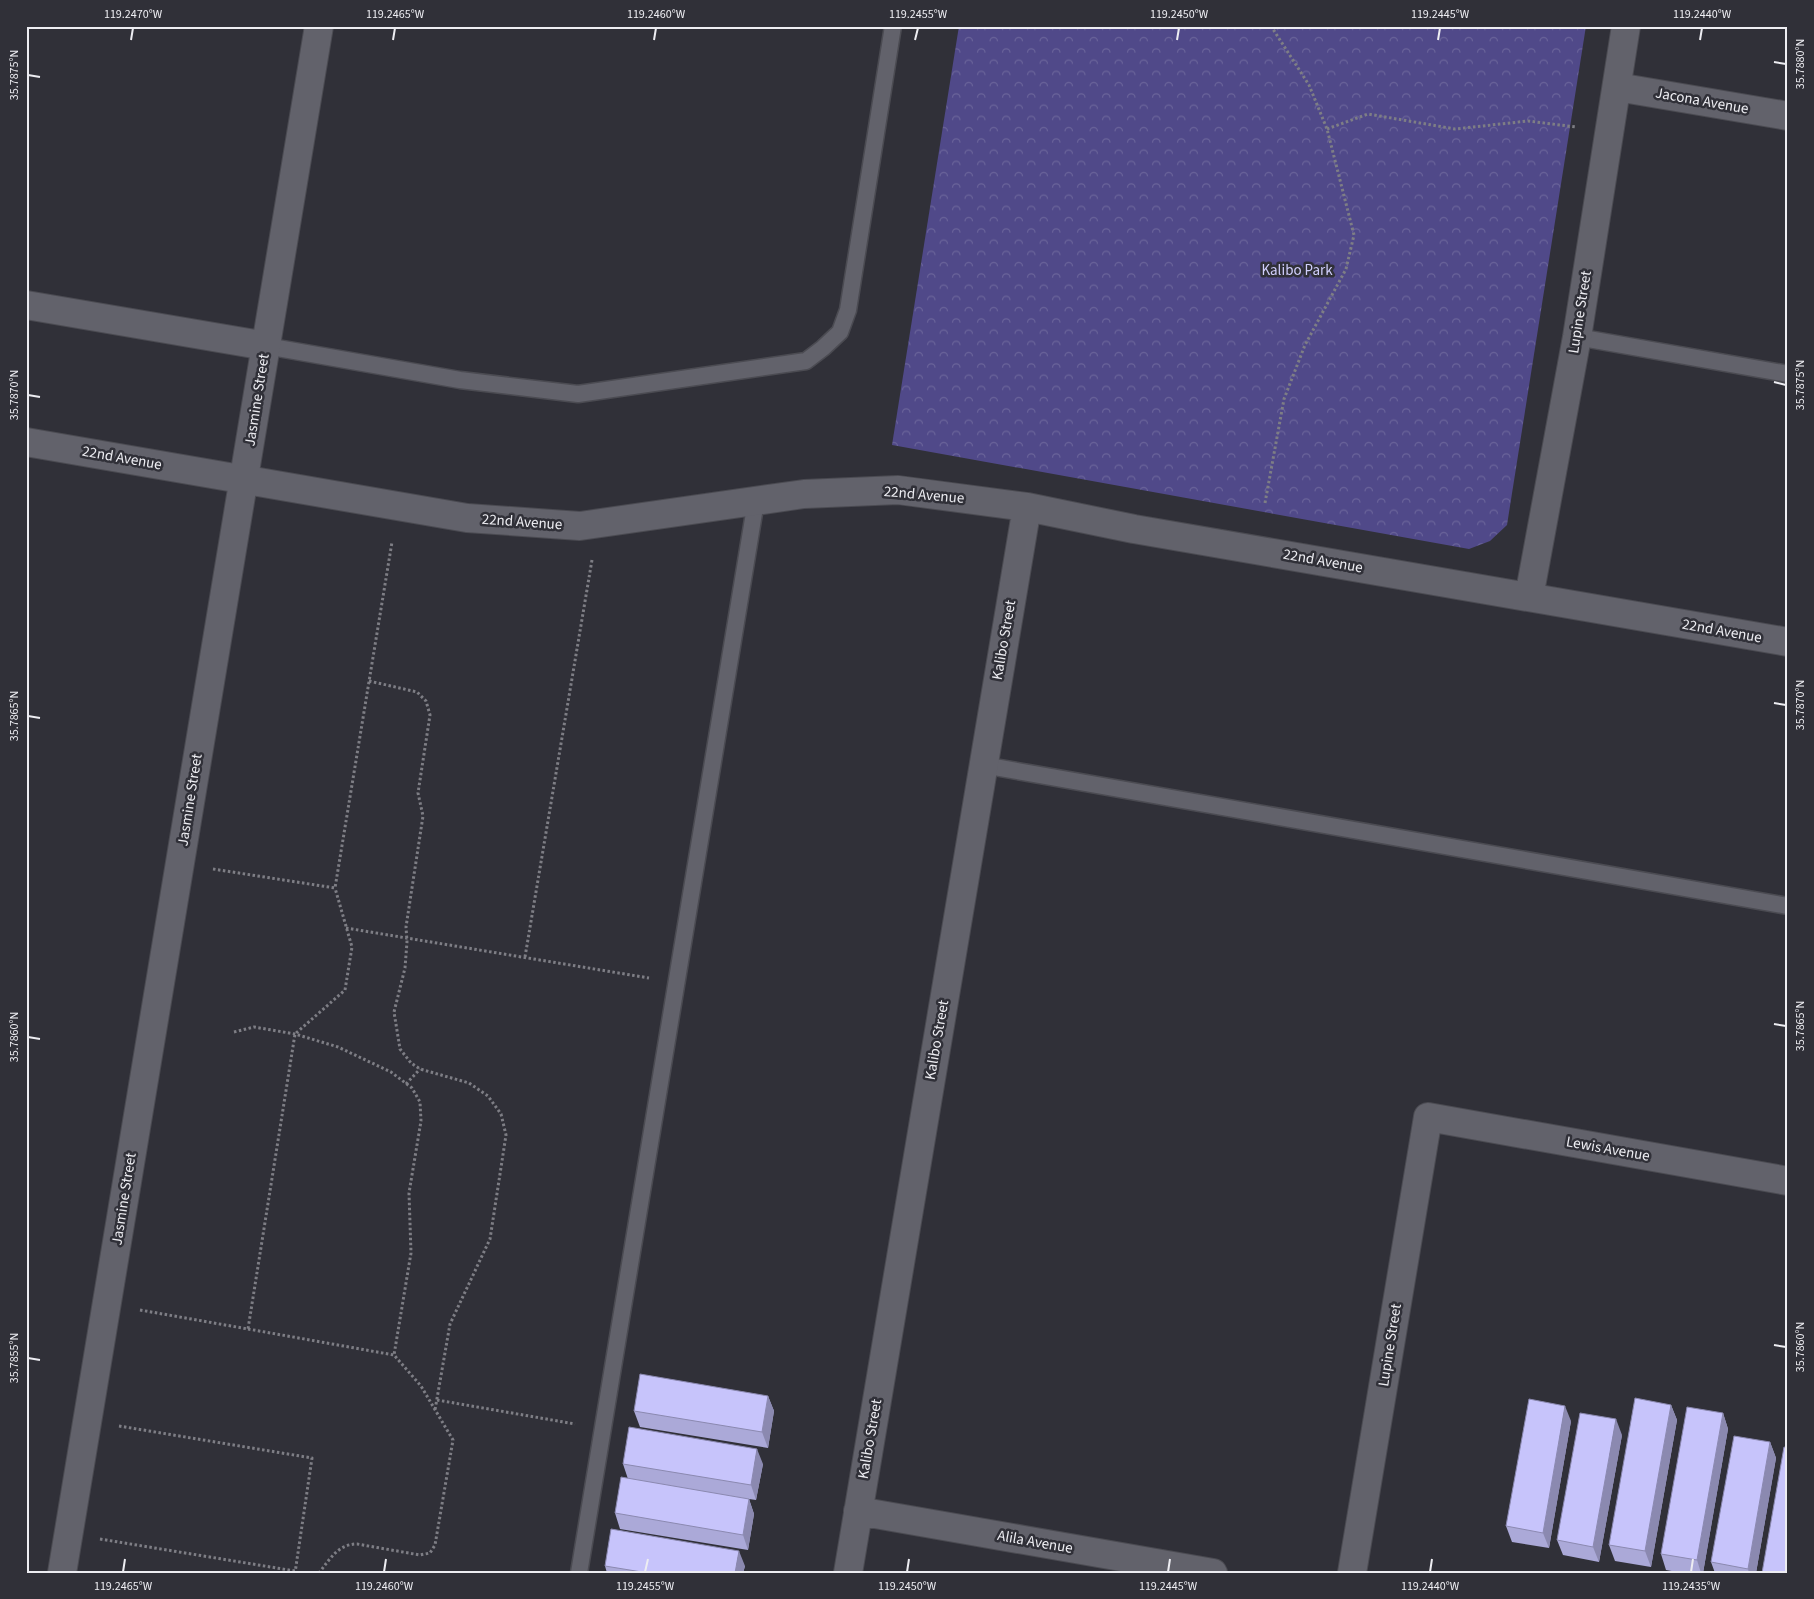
<svg xmlns="http://www.w3.org/2000/svg" width="1814" height="1599" viewBox="0 0 1814 1599" font-family="'Source Sans 3',sans-serif">
<style>
.park{fill:url(#park-crowns)}
.lines{fill:none;stroke-linecap:round;stroke-linejoin:round}
.lane-casing{stroke:#4b4b52;stroke-width:19}
.street-casing{stroke:#4b4b52;stroke-width:30}
.path{stroke:#7e7e85;stroke-width:3;stroke-dasharray:2.5 2.5;stroke-linecap:butt}
.lane{stroke:#62626b;stroke-width:16}
.street{stroke:#62626b;stroke-width:28}
.wall{fill:#aba9d8}
.shaded-wall{fill:#8b89b0}
.building{fill:#c7c4fb;stroke:#8b89b0}
.ticks{fill:none;stroke:#ededf2;stroke-width:2}
.labels{text-anchor:middle;dominant-baseline:central;stroke-width:5;stroke-linejoin:round;paint-order:stroke}
.street-label{font-size:15px;fill:#ededf2;stroke:#303038}
.park-label{font-size:15px;fill:#d1cffd;stroke:#303038}
.neatline{fill:none;stroke:#ededf2;stroke-width:2}
.ticks-label{font-size:12px;text-anchor:middle;fill:#ededf2}
</style>
<defs>
<pattern id="park-crowns" width="20" height="18" patternUnits="userSpaceOnUse" patternTransform="scale(1.25)"><rect width="20" height="18" fill="#504989"/><path d="M2 6a3 3 0 1 1 6 0M12 15a3 3 0 1 1 6 0" fill="none" stroke="#6a649a"/></pattern>
</defs>
<rect width="100%" height="100%" fill="#303038"/>
<path class="park" d="M959 26H1586L1507 525 1490 541 1469 549 892 445Z"/>
<g class="lines">
<g class="lane-casing">
<path id="lane" d="M1577 337 1788 374
M266 346 460 380 578 394 806 361 823 348 840 332 848 310 893 26
M983 765 1788 906
M579 1573 756 501"/>
</g>
<g class="street-casing">
<path id="street" d="M1617 87 1788 116
M26 305 266 346
M26 442 467 518 580 526 804 494 898 490 1027 507 1134 529 1788 642
M1529 597 1577 337 1626 26
M858 1511 1213 1573
M62 1573 319 26
M848 1573 1027 507
M1352 1573 1428 1117 1788 1181"/>
</g>
<path class="path" d="M1327 129 1368 114 1455 129 1528 121 1576 127
M1265 503 1284 399 1305 345 1346 269 1354 235 1327 129 1309 85 1271 26
M369 681 417 692 426 701 430 715 418 793 423 816 406 927 407 942 405 968 394 1012 400 1049 411 1063 420 1069 469 1083 488 1096 501 1114 506 1135 490 1239 450 1324 435 1410
M213 869 335 888 392 542
M346 928 649 978
M525 957 592 560
M234 1032 254 1027 295 1034 338 1047 391 1072 412 1088 420 1102 421 1121 409 1193 411 1253 394 1355
M406 1084 420 1069
M140 1310 248 1329 295 1034 345 990 352 947 335 888
M248 1329 394 1355 421 1386 453 1440 435 1545 430 1553 420 1555 357 1544C338 1544 330 1559 319 1573
M437 1400 575 1424
M119 1426 312 1458 295 1573
M100 1539 295 1571"/>
<use href="#lane" class="lane"/>
<use href="#street" class="street"/>
</g>
<path class="wall" d="M768 1396 774 1411 768 1448 640 1427 634 1411Z
M1671 1405 1677 1420 1651 1567 1615 1561 1609 1545Z
M1723 1413 1728 1429 1703 1573H1683L1666 1570 1661 1554Z
M1571 1421 1549 1548 1512 1542 1506 1526Z
M1622 1435 1599 1562 1563 1555 1557 1540Z
M1770 1442 1776 1458 1756 1573H1715L1711 1562Z
M623 1464H763L756 1500 749 1499 754 1514 748 1550 620 1529 615 1513 628 1479Z
M605 1566H745L743 1573H607Z"/>
<path class="shaded-wall" d="M768 1396 774 1411 768 1448 762 1432Z
M1671 1405 1677 1420 1651 1567 1645 1551Z
M1565 1406 1571 1421 1549 1548 1543 1533Z
M1723 1413 1728 1429 1703 1573H1701L1697 1560Z
M1616 1419 1622 1435 1599 1562 1593 1547Z
M1770 1442 1776 1458 1756 1573H1749L1748 1569Z
M757 1449 763 1464 756 1500 751 1485Z
M749 1499 754 1514 748 1550 743 1535Z
M739 1551 745 1566 743 1573H735Z"/>
<path class="building" d="M640 1374 768 1396 762 1432 634 1411Z
M1635 1398 1671 1405 1645 1551 1609 1545Z
M1529 1399 1565 1406 1543 1533 1506 1526Z
M1687 1407 1723 1413 1697 1560 1661 1554Z
M1580 1413 1616 1419 1593 1547 1557 1540Z
M629 1427 757 1449 751 1485 623 1464Z
M1734 1436 1770 1442 1748 1569 1711 1562Z
M1784 1447 1788 1448V1573H1762Z
M621 1477 749 1499 743 1535 615 1513Z
M611 1529 739 1551 735 1573H648L605 1566Z"/>
<path class="ticks" d="M131 40 133 28M393 40 395 28M654 40 656 28M915 40 918 28M1177 40 1179 28M1438 40 1440 28M1700 40 1702 28M1774 62 1786 64M28 75 40 77M1774 382 1786 385M28 395 40 397M1774 703 1786 705M28 716 40 718M1774 1024 1786 1026M28 1037 40 1039M1774 1345 1786 1347M28 1358 40 1360M123 1572 125 1559M384 1572 386 1559M645 1572 648 1559M907 1572 909 1559M1168 1572 1170 1559M1430 1572 1432 1559M1691 1572 1693 1559"/>
<g class="labels">
<g class="street-label">
<text transform="translate(1702 101) rotate(10)">Jacona Avenue</text>
<text transform="translate(1580 312) rotate(-81)">Lupine Street</text>
<text transform="translate(257 400) rotate(-81)">Jasmine Street</text>
<text transform="translate(122 458) rotate(10)">22nd Avenue</text>
<text transform="translate(924 495) rotate(5)">22nd Avenue</text>
<text transform="translate(522 522) rotate(4)">22nd Avenue</text>
<text transform="translate(1323 561) rotate(10)">22nd Avenue</text>
<text transform="translate(1722 631) rotate(10)">22nd Avenue</text>
<text transform="translate(1004 640) rotate(-80)">Kalibo Street</text>
<text transform="translate(190 800) rotate(-81)">Jasmine Street</text>
<text transform="translate(937 1040) rotate(-80)">Kalibo Street</text>
<text transform="translate(1608 1149) rotate(10)">Lewis Avenue</text>
<text transform="translate(124 1199) rotate(-81)">Jasmine Street</text>
<text transform="translate(1390 1345) rotate(-81)">Lupine Street</text>
<text transform="translate(870 1439) rotate(-80)">Kalibo Street</text>
<text transform="translate(1035 1542) rotate(10)">Alila Avenue</text>
</g>
<g class="park-label">
<text x="1297" y="270">Kalibo Park</text>
</g>
</g>
<rect width="1814" height="1599" fill="none" stroke="#303038" stroke-width="55"/>
<rect x="28" y="28" width="1758" height="1544" class="neatline"/>
<g class="ticks-label">
<text x="133" y="18">119.2470°W</text>
<text x="395" y="18">119.2465°W</text>
<text x="656" y="18">119.2460°W</text>
<text x="918" y="18">119.2455°W</text>
<text x="1179" y="18">119.2450°W</text>
<text x="1440" y="18">119.2445°W</text>
<text x="1702" y="18">119.2440°W</text>
<text transform="translate(1800 64) rotate(-90)" y="4">35.7880°N</text>
<text transform="translate(14 75) rotate(-90)" y="4">35.7875°N</text>
<text transform="translate(1800 385) rotate(-90)" y="4">35.7875°N</text>
<text transform="translate(14 395) rotate(-90)" y="4">35.7870°N</text>
<text transform="translate(1800 705) rotate(-90)" y="4">35.7870°N</text>
<text transform="translate(14 716) rotate(-90)" y="4">35.7865°N</text>
<text transform="translate(1800 1026) rotate(-90)" y="4">35.7865°N</text>
<text transform="translate(14 1037) rotate(-90)" y="4">35.7860°N</text>
<text transform="translate(1800 1347) rotate(-90)" y="4">35.7860°N</text>
<text transform="translate(14 1358) rotate(-90)" y="4">35.7855°N</text>
<text x="123" y="1590">119.2465°W</text>
<text x="384" y="1590">119.2460°W</text>
<text x="645" y="1590">119.2455°W</text>
<text x="907" y="1590">119.2450°W</text>
<text x="1168" y="1590">119.2445°W</text>
<text x="1430" y="1590">119.2440°W</text>
<text x="1691" y="1590">119.2435°W</text>
</g>
</svg>
